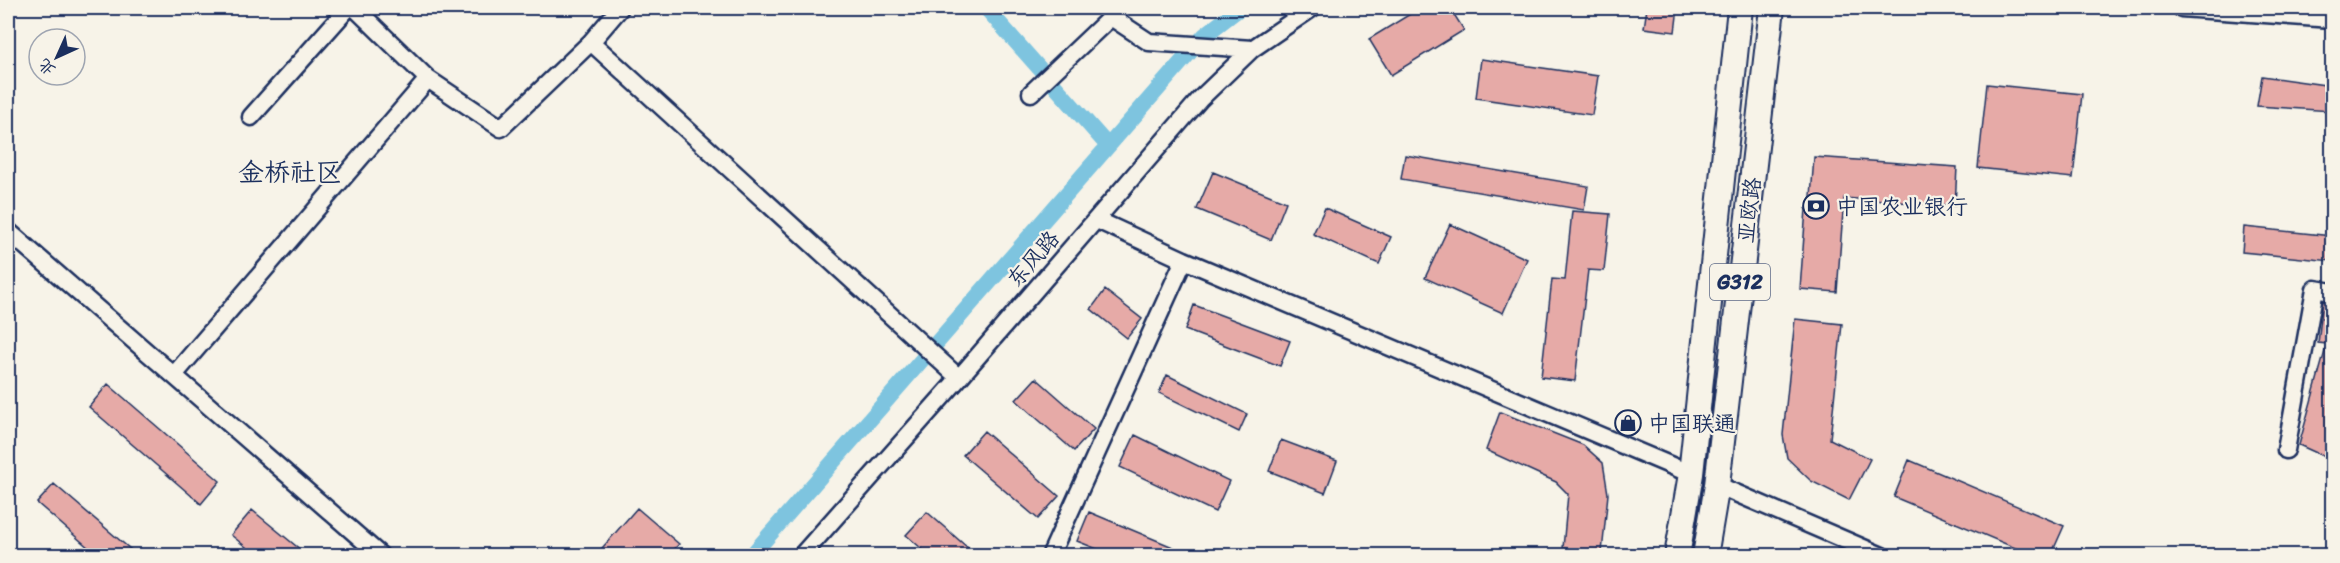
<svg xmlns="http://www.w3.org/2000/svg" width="2340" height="563" viewBox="0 0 2340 563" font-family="Sriracha,'LXGW WenKai TC',sans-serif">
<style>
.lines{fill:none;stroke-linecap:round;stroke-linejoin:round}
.canal{stroke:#7ec4df;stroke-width:16}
.building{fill:#e6aaa7;stroke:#1b2f5e;stroke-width:1.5}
.minor-casing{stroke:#1b2f5e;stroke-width:21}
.highway-casing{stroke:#1b2f5e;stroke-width:28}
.minor{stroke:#f7f3e8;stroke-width:16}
.highway{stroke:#f7f3e8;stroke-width:24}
.labels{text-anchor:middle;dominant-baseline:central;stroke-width:4.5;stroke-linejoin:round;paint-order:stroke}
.shield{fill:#f7f3e8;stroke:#5d6a87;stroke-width:1.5}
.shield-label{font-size:21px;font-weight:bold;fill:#1b2f5e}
.poi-label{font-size:22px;fill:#1b2f5e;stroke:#f7f3e8;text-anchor:start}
.street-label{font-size:22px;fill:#1b2f5e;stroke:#f7f3e8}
.quarter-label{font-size:26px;fill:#1b2f5e;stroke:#f7f3e8}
</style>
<rect width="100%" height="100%" fill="#f7f3e8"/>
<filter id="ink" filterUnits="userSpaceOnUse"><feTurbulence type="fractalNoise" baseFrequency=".0167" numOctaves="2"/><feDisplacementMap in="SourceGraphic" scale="12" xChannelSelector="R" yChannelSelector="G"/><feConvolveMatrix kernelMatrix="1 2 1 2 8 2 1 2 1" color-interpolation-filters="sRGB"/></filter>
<g filter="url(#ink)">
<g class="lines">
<path class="canal" d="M986 8 1108 146
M751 556 1205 35 1240 8"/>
</g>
<path class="building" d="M1420 8H1450L1464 30 1391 75 1369 39Z
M1647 8H1678L1675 32 1644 28Z
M1481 59 1598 76 1592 115 1476 98Z
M2262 76 2332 86V111L2257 106Z
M1987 84 2082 94 2073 178 1978 168Z
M1405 155 1588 186 1584 210 1401 179Z
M1814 157 1957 167 1955 206 1844 198 1837 292 1800 289 1806 209 1810 210Z
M1213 172 1286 202 1271 240 1197 209Z
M1325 208 1391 237 1379 264 1313 234Z
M1572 211 1610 214 1604 271 1588 270 1575 381 1541 377 1552 279 1565 280Z
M1450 224 1527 259 1503 313 1425 278Z
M2244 227 2332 236V261L2242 252Z
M1105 290 1142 319 1127 338 1091 309Z
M2323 301 2332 302V460L2299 445 2327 344 2318 343Z
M1194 305 1290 341 1280 366 1185 330Z
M1795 319 1842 324 1830 439 1870 459 1849 500 1811 481 1787 458 1783 435Z
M1167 375 1247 414 1239 432 1159 393Z
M1036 378 1094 429 1074 451 1016 400Z
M108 384 220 481 201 504 89 407Z
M1500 412 1583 445 1603 463 1608 494 1602 552 1563 548 1568 494 1556 482 1486 450Z
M984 431 1059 496 1038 519 963 455Z
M1135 435 1229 481 1215 512 1120 467Z
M1281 440 1337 461 1325 493 1269 471Z
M1909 460 2064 526 2051 555H2032L1894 497Z
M54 484 137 555H97L37 503Z
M637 508 679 544 669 555H596Z
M252 510 307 555H256L231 535Z
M927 512 976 555H929L906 535Z
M1089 512 1192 555H1112L1077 541Z"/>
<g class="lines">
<g class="minor-casing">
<path id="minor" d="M355 8 428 79 501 128 591 42 620 8
M1105 8 1111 17 1149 42 1252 49
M2181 8 2332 19
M591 42 959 378
M1031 93 1111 17
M251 117 348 8
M1097 220 1184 260 1691 474
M8 231 381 556
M174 375 428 79
M2286 450 2315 289 2332 292
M1717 485 1882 556
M801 556 959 378 1200 99 1252 49 1312 8
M1050 556 1184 260"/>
</g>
<g class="highway-casing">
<path id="highway" d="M1677 556 1691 474 1740 8
M1705 556 1717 485 1772 8"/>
</g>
<use href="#minor" class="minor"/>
<use href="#highway" class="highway"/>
</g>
</g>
<defs>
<g id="bank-ring" transform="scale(1.35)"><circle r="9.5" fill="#f7f3e8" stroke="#1b2f5e" stroke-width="1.5"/><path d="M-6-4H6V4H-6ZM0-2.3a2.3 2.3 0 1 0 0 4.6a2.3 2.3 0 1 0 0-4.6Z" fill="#1b2f5e"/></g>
<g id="shop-ring" transform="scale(1.35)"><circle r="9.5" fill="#f7f3e8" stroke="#1b2f5e" stroke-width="1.5"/><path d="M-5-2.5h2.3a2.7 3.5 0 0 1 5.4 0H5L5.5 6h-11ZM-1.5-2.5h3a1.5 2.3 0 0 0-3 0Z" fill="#1b2f5e"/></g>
</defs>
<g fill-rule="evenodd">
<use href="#bank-ring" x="1816" y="206"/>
<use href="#shop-ring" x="1628" y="423"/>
</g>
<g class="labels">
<rect class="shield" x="1710" y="264" width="60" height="36" rx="4.5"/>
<g class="shield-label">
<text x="1740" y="282">G312</text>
</g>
<g class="poi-label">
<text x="1836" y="206">中国农业银行</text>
<text x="1648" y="423">中国联通</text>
</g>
<g class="street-label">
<text transform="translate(1749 210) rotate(-83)">亚欧路</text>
<text transform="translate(1033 259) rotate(-49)">东风路</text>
</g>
<g class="quarter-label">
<text x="290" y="172">金桥社区</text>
</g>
</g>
<rect width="2340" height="563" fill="none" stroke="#f7f3e8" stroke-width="30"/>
<rect x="15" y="15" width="2310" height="533" fill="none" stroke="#1b2f5e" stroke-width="2" filter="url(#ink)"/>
<g transform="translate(57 57) rotate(225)"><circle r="28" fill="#f7f3e8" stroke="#9fa5b1" stroke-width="1.5"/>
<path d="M0-4.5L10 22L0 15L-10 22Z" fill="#1b2f5e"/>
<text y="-9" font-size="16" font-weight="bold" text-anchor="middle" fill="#1b2f5e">北</text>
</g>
</svg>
